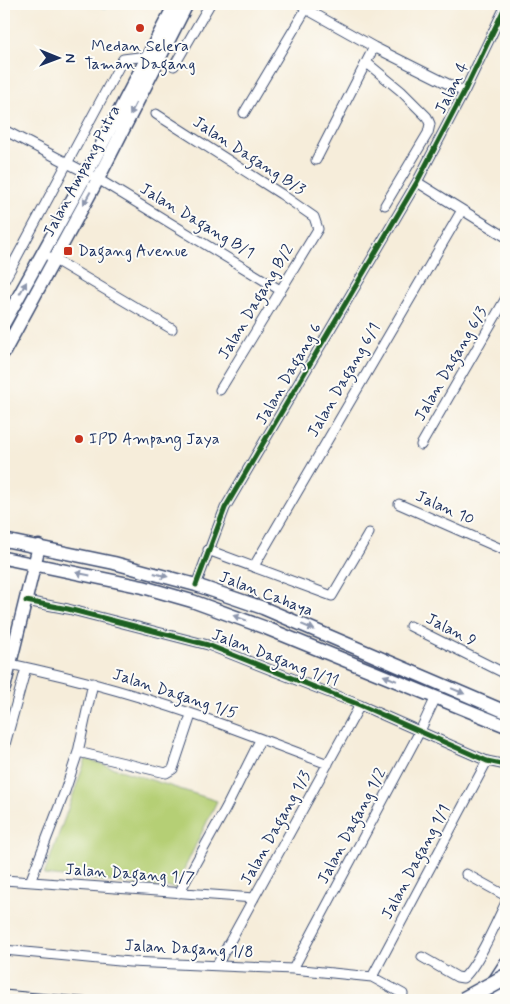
<svg xmlns="http://www.w3.org/2000/svg" width="510" height="1004" viewBox="0 0 510 1004" font-family="Mynerve,sans-serif">
<style>
.green{fill:#b5cf75;stroke:#687f6a}
.lines{fill:none;stroke-linecap:round;stroke-linejoin:round}
.stream{stroke:#4cb5ca;stroke-width:3}
.street-casing{stroke:#3c4c71;stroke-width:11}
.secondary-casing{stroke:#3c4c71;stroke-width:15}
.street{stroke:#fff;stroke-width:9}
.secondary{stroke:#fff;stroke-width:12}
.tram{stroke:#1b2f5e;stroke-width:1}
.highway-bridge-casing{stroke:#3c4c71;stroke-width:19;stroke-linecap:butt}
.highway-bridge{stroke:#fff;stroke-width:16}
.cycleway-casing{stroke:#fdfcf7;stroke-width:8}
.cycleway{stroke:#1b5e20;stroke-width:5}
.oneway{fill:#8d97ae}
.poi-dot{fill:#c8321e;stroke:#fdfcf7;stroke-width:2}
.labels{text-anchor:middle;dominant-baseline:central;stroke-width:4;stroke-linejoin:round;paint-order:stroke}
.poi-label{font-size:16px;fill:#1b2f5e;stroke:#fdfcf7;text-anchor:start}
.street-label{font-size:16px;fill:#1b2f5e;stroke:#fdfcf7}
</style>
<rect width="100%" height="100%" fill="#fdfcf7"/>
<filter id="ink" filterUnits="userSpaceOnUse"><feTurbulence type="fractalNoise" baseFrequency=".02" numOctaves="2"/><feDisplacementMap in="SourceGraphic" scale="10" xChannelSelector="R" yChannelSelector="G"/><feConvolveMatrix kernelMatrix="1 2 1 2 8 2 1 2 1" color-interpolation-filters="sRGB"/></filter>
<filter id="wash" filterUnits="userSpaceOnUse"><feTurbulence type="fractalNoise" baseFrequency=".0096" numOctaves="4" result="noise"/><feDisplacementMap in="SourceGraphic" scale="20" xChannelSelector="R" yChannelSelector="G"/><feGaussianBlur stdDeviation="1.12" result="paint"/><feColorMatrix in="noise" values="0 0 0 0 0 0 0 0 0 0 0 0 0 0 0 0 0 1.4 0 .05"/><feComposite in="paint" operator="in"/></filter>
<g filter="url(#wash)">
<rect width="100%" height="100%" fill="#f6edda"/>
<path class="green" d="M86 759 217 801 175 888 44 875Z"/>
<g class="lines">
<path class="stream" d="M98 4 105 7"/>
</g>
</g>
<g filter="url(#ink)">
<g class="lines">
<g class="street-casing">
<path id="street" d="M301 4 306 9 374 47 464 92
M367 63 401 91 427 117 430 124 428 133 385 205
M174 66 210 4
M244 113 306 9
M156 114 281 194 314 217 318 229 220 390
M4 130 98 179 280 290
M316 160 374 47
M417 182 506 237
M50 257 172 329
M4 281 123 59 139 57 151 63
M421 445 506 298
M399 504 506 551
M208 550 332 596 369 533
M254 566 462 210
M196 585 225 508 417 182 464 92 506 5
M26 601 68 609 208 645 360 705 487 761 506 765
M410 626 506 674
M10 664C81 679 152 699 221 724 257 737 292 751 328 764
M4 748 26 668
M78 752 166 773 173 769 191 715
M466 874 506 896
M4 880 254 898
M30 882 65 791 78 752 93 683
M179 893 226 808 260 740
M4 950 130 962 293 969 372 977 403 994
M422 957 457 977 463 978C477 967 497 921 506 902
M217 965 360 705
M293 969 420 731 436 697
M372 977 487 761"/>
</g>
<g class="secondary-casing">
<path id="secondary" d="M4 323 87 173 175 4
M4 352 98 179 187 4
M4 540 114 563 196 585 263 608 506 712
M4 558 143 587 192 601 266 628 506 726
M4 688 39 546
M482 1000 506 963
M495 1000 506 982"/>
</g>
<use href="#street" class="street"/>
<use href="#secondary" class="secondary"/>
<path class="tram" d="M4 990 114 1000"/>
<g class="highway-bridge-casing">
<path id="highway-bridge" d="M464 1000 506 977"/>
</g>
<use href="#highway-bridge" class="highway-bridge"/>
<g class="cycleway-casing">
<path id="cycleway" d="M196 585 225 508 417 182 464 92 506 5
M26 601 68 609 208 645 360 705 487 761 506 765"/>
</g>
<use href="#cycleway" class="cycleway"/>
</g>
<defs><path id="oneway-solid" d="M-6-.8H1V-3.2L6.5 0L1 3.2V.8H-6Z" transform="scale(1.25)"/></defs>
<g class="oneway">
<use href="#oneway-solid" transform="translate(133 109) rotate(117)"/>
<use href="#oneway-solid" transform="translate(87 198) rotate(119)"/>
<use href="#oneway-solid" transform="translate(23 288) rotate(-61)"/>
<use href="#oneway-solid" transform="translate(83 574) rotate(-168)"/>
<use href="#oneway-solid" transform="translate(161 575) rotate(15)"/>
<use href="#oneway-solid" transform="translate(240 618) rotate(-160)"/>
<use href="#oneway-solid" transform="translate(308 627) rotate(23)"/>
<use href="#oneway-solid" transform="translate(390 678) rotate(-158)"/>
<use href="#oneway-solid" transform="translate(458 691) rotate(23)"/>
</g>
</g>
<g class="poi-dot">
<circle cx="140" cy="28" r="5"/>
<rect x="63" y="246" width="10" height="10" rx="2.5"/>
<circle cx="79" cy="439" r="5"/>
</g>
<g class="labels">
<g class="poi-label">
<text x="140" y="46" text-anchor="middle">Medan Selera<tspan x="140" dy="18">Taman Dagang</tspan></text>
<text x="78" y="251">Dagang Avenue</text>
<text x="89" y="439">IPD Ampang Jaya</text>
</g>
<g class="street-label">
<text transform="translate(452 88) rotate(-63)">Jalan 4</text>
<text transform="translate(249 156) rotate(33)">Jalan Dagang B/3</text>
<text transform="translate(82 171) rotate(-62)">Jalan Ampang Putra</text>
<text transform="translate(197 221) rotate(31)">Jalan Dagang B/1</text>
<text transform="translate(256 302) rotate(-59)">Jalan Dagang B/2</text>
<text transform="translate(451 364) rotate(-60)">Jalan Dagang 6/3</text>
<text transform="translate(289 374) rotate(-60)">Jalan Dagang 6</text>
<text transform="translate(344 380) rotate(-60)">Jalan Dagang 6/1</text>
<text transform="translate(445 508) rotate(24)">Jalan 10</text>
<text transform="translate(266 594) rotate(21)">Jalan Cahaya</text>
<text transform="translate(451 630) rotate(27)">Jalan 9</text>
<text transform="translate(275 658) rotate(21)">Jalan Dagang 1/11</text>
<text transform="translate(175 694) rotate(18)">Jalan Dagang 1/5</text>
<text transform="translate(352 826) rotate(-62)">Jalan Dagang 1/2</text>
<text transform="translate(276 828) rotate(-61)">Jalan Dagang 1/3</text>
<text transform="translate(416 862) rotate(-62)">Jalan Dagang 1/1</text>
<text transform="translate(130 874) rotate(4)">Jalan Dagang 1/7</text>
<text transform="translate(189 949) rotate(3)">Jalan Dagang 1/8</text>
</g>
</g>
<rect width="510" height="1004" fill="none" stroke="#fdfcf7" stroke-width="20"/>
<g transform="translate(58 58) rotate(91)" stroke="#fdfcf7" stroke-width="4" paint-order="stroke">
<path d="M0-4L9 19L0 12L-9 19Z" fill="#1b2f5e"/>
<text y="-8" font-size="14" font-weight="bold" text-anchor="middle" fill="#1b2f5e">N</text>
</g>
</svg>
